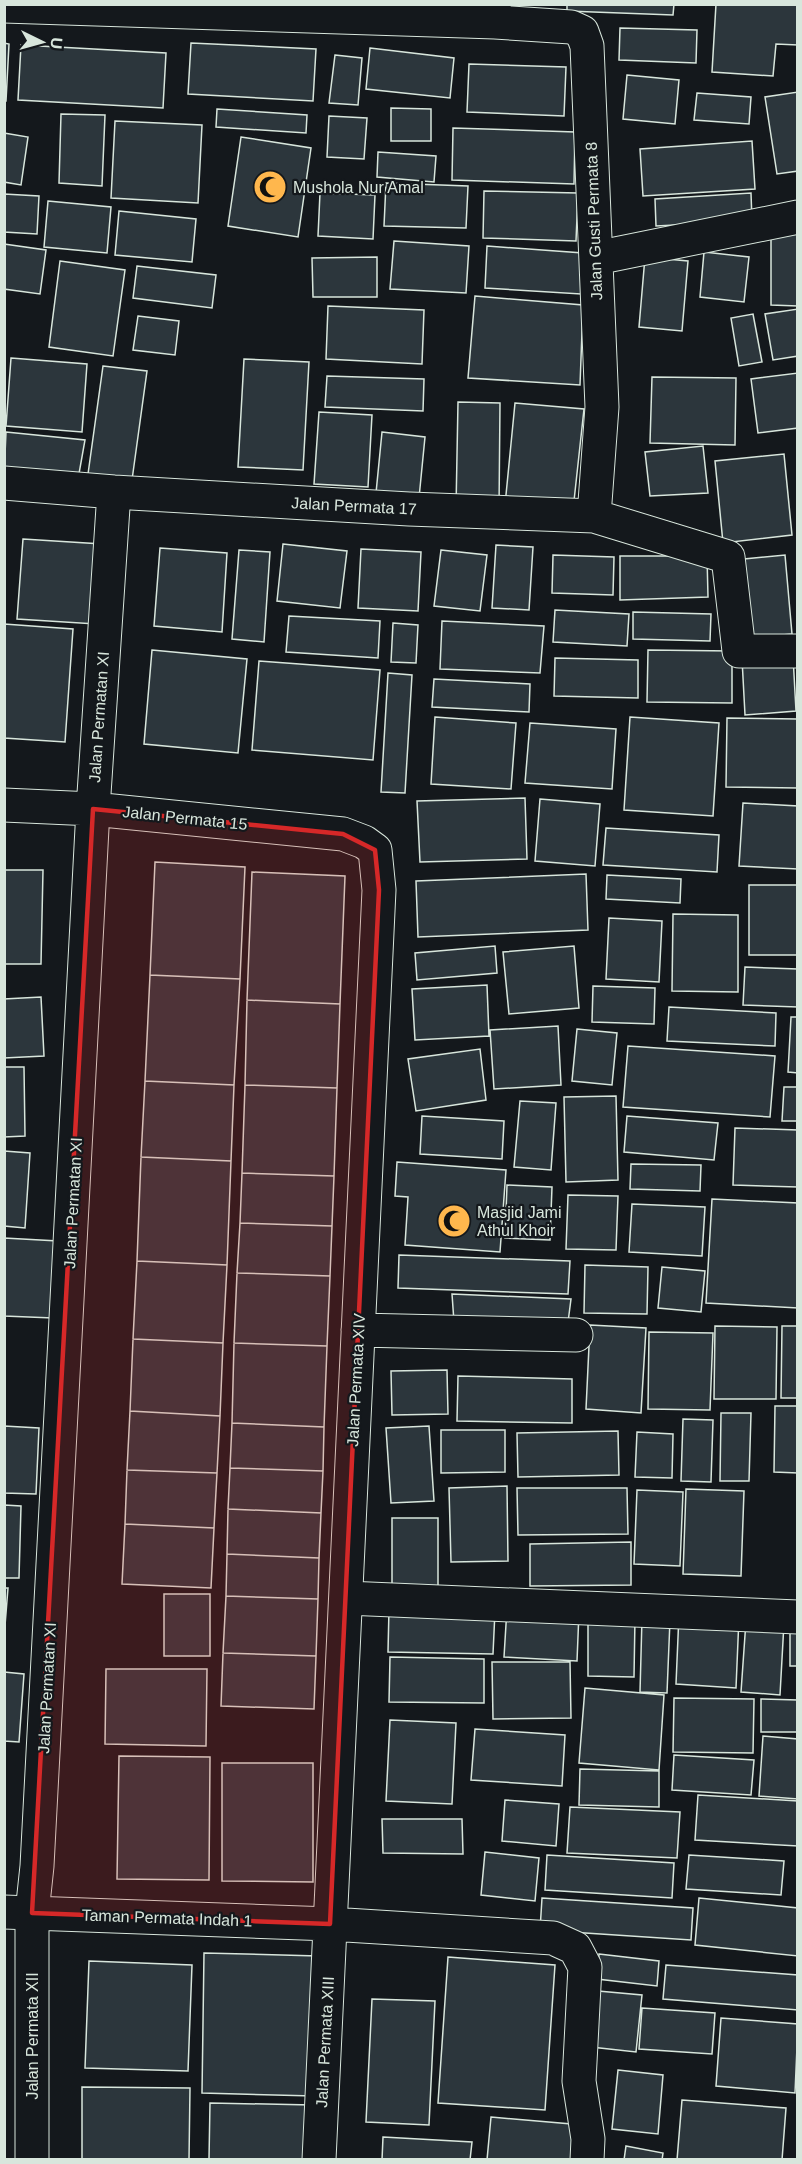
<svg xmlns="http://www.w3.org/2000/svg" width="802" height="2164" viewBox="0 0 802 2164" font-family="Arial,sans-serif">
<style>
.building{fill:#2c363c;stroke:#d8e6dc;stroke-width:1.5}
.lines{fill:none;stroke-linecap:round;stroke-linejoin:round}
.minor-casing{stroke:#d8e6dc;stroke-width:35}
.minor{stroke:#14181c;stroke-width:33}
.marked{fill:#d62828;fill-opacity:0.2;stroke:#d62828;stroke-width:4.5;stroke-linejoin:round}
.labels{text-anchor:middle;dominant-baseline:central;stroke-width:4.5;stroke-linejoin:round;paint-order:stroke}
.poi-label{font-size:16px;fill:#d8e6dc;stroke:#14181c;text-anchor:start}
.street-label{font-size:16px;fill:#d8e6dc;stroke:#14181c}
</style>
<rect width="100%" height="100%" fill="#14181c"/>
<path class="building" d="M567 4H674L673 15 567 11Z
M716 4H798V45L776 44 773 76 712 72Z
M620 28 697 30 696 63 619 60Z
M4 43 9 44 6 101H4Z
M191 43 316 49 313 101 188 94Z
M21 45 166 53 163 108 18 100Z
M370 48 454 58 450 98 366 89Z
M335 55 362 58 358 105 329 103Z
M469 64 566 67 564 116 467 112Z
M627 75 679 80 675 124 623 119Z
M798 92V171L777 174 765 97Z
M697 93 751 97 749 124 694 120Z
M391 108 431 109V141H391Z
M217 109 307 115 306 133 216 127Z
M61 114 105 115 102 186 59 183Z
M329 116 367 118 364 159 327 157Z
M115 121 202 125 198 203 111 198Z
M453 128 575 132 574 184 452 180Z
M4 133 28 137 21 185 4 182Z
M241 137 311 148 298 237 228 226Z
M752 141 755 189 643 196 640 149Z
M378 152 436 156 434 182 377 177Z
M386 183 468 186 466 228 384 226Z
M484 191 578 193 576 241 483 238Z
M320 193 375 195 373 239 318 236Z
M751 193 752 221 656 226 655 199Z
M4 194 39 196 37 234 4 232Z
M48 201 111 207 107 253 44 247Z
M119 211 196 219 192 262 115 255Z
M798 223V306L771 305V226Z
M394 241 469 246 466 293 390 289Z
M4 244 46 250 40 294 4 289Z
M487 246 583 253 581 294 485 288Z
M704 252 749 257 744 302 700 297Z
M377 257V297H313L312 258Z
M645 257 688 261 682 331 639 327Z
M60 261 125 270 113 356 49 347Z
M137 266 216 275 212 308 133 298Z
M475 296 583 305 580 385 468 378Z
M328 306 424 310 422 364 326 359Z
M798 309V356L773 360 765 314Z
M753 314 762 362 739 366 731 318Z
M138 316 179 321 175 355 133 350Z
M11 358 87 364 82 432 6 426Z
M244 359 309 362 303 470 238 467Z
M103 366 147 371 132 480 88 474Z
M798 373V428L758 433 751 379Z
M327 376 424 379 423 411 325 407Z
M652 377 736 378 735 445 650 443Z
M458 402 500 403 499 510 456 508Z
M515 403 584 409 573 510 505 505Z
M319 412 372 415 368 487 314 484Z
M6 432 85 440 77 485 4 477Z
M382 432 425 437 419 498 376 493Z
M703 446 708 493 650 496 645 452Z
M784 454 792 535 723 543 715 461Z
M23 539 102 544 96 624 17 619Z
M283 544 347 551 340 608 277 601Z
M496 545 533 547 529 610 492 608Z
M160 548 227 553 222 632 154 626Z
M361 549 421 552 418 611 358 608Z
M239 550 270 552 264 642 232 639Z
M441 550 487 555 480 611 434 606Z
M553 555 614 557 613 595 552 593Z
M785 555 792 634 741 639 734 560Z
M620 556H707L708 597 620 600Z
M555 610 629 614 627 646 553 642Z
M633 612 711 614 710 641 633 639Z
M289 616 380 621 378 658 286 652Z
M442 621 544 626 540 673 440 669Z
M393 623 418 625 416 663 391 662Z
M4 624 73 629 65 742 4 738Z
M152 650 247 659 238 753 144 744Z
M648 650 732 651V703L647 702Z
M793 656 796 711 745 715 742 659Z
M555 658 638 660V698L554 696Z
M259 661 380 670 373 760 252 750Z
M388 673 412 675 405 793 381 792Z
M434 679 530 684 529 712 432 707Z
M435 717 516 723 511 789 431 784Z
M630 717 719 723 713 816 624 810Z
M727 718 798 719V788L726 787Z
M530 723 616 729 612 789 525 783Z
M525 798 527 859 420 862 417 801Z
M540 799 600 804 595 866 535 861Z
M743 803 798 806V869L739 866Z
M606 828 719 835 717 872 603 865Z
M155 862 245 867 240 979 150 975Z
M4 870H43L41 964H4Z
M252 872 345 876 340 1004 247 1000Z
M586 874 588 930 418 937 416 881Z
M607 875 681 879 680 903 606 899Z
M749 885H798V955H749Z
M673 914 738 915V992L672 991Z
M609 918 662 921 659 982 606 979Z
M495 946 497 973 417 980 415 953Z
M574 946 579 1008 509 1014 503 952Z
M745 967 798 969V1007L743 1005Z
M150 975 240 979 234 1085 145 1081Z
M487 985 489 1036 415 1040 412 989Z
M593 986 655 988 654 1024 592 1022Z
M41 997 44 1056 4 1058V999Z
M247 1000 340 1004 337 1088 245 1085Z
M669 1007 776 1013 775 1046 667 1041Z
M791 1017H798V1073L788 1072Z
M558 1026 561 1085 494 1089 490 1030Z
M577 1029 617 1033 612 1085 572 1081Z
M628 1046 775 1056 770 1117 623 1107Z
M480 1049 486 1100 416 1111 408 1059Z
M4 1067H24L25 1136 4 1137Z
M145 1081 234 1085 231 1161 141 1157Z
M245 1085 337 1088 334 1176 242 1173Z
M784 1087H798V1121H782Z
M616 1096 618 1180 566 1182 564 1097Z
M520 1101 556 1103 551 1170 514 1167Z
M422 1116 504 1121 502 1159 420 1154Z
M627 1116 718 1123 714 1160 624 1152Z
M735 1128 798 1130V1187L733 1185Z
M4 1151 30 1153 25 1228 4 1226Z
M141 1157 231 1161 227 1265 137 1261Z
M397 1162 506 1170 500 1252 405 1245 408 1197 395 1196Z
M631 1164 701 1165 700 1191 630 1189Z
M242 1173 334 1176 332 1226 240 1223Z
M507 1185 552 1187 550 1240 505 1238Z
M568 1195 618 1196 616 1250 566 1249Z
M712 1199 798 1203V1308L706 1303Z
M632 1204 705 1207 702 1256 629 1252Z
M240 1223 332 1226 330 1276 237 1273Z
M4 1238 58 1241 53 1318 4 1316Z
M399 1255 570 1261 568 1294 398 1288Z
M137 1261 227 1265 223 1343 133 1339Z
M585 1265 648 1267 647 1314 584 1313Z
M662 1267 705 1271 701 1312 658 1308Z
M237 1273 330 1276 327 1346 234 1343Z
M452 1294 571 1299 567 1330 454 1322Z
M590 1325 646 1328 641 1413 586 1409Z
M715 1326 777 1327 776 1399H714Z
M782 1326H798V1398H781Z
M649 1332 713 1333 710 1410 648 1409Z
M133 1339 223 1343 220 1416 130 1411Z
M234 1343 327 1346 324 1427 232 1423Z
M447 1370 448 1414 392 1415 391 1371Z
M458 1376 572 1379V1423L457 1421Z
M775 1406H798V1473L774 1472Z
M130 1411 220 1416 217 1473 127 1470Z
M721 1413H751L749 1481H720Z
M683 1419 713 1420 711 1482 681 1481Z
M232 1423 324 1427 323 1471 230 1468Z
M4 1426 39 1428 36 1494 4 1493Z
M429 1426 434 1501 391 1503 386 1428Z
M441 1430H505V1472L441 1473Z
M618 1431 619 1475 518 1477 517 1433Z
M637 1432 673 1434 672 1478 635 1477Z
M230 1468 323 1471 321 1513 228 1509Z
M127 1470 217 1473 214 1528 125 1524Z
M507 1486 508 1561 451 1562 449 1488Z
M517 1488H627L628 1534 518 1535Z
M686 1489 744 1491 741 1576 683 1574Z
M637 1490 683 1492 680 1566 634 1564Z
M4 1505 21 1506 19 1578H4Z
M228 1509 321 1513 319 1558 227 1554Z
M392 1518H438V1591H392Z
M125 1524 214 1528 211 1588 122 1584Z
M631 1542V1585L530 1586V1544Z
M227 1554 319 1558 318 1599 226 1596Z
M4 1588H8L4 1638Z
M164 1594H210V1656H164Z
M226 1596 318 1599 316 1656 223 1653Z
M507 1608 579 1612 577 1661 504 1657Z
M389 1609 495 1611 493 1654 388 1652Z
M679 1614 739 1617 736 1688 676 1684Z
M588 1617 635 1618 634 1677 588 1676Z
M642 1618 670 1620 667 1693 640 1692Z
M746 1621 784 1623 780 1695 741 1692Z
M790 1632H798V1666H790Z
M223 1653 316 1656 314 1709 221 1706Z
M390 1657 484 1659V1703L389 1702Z
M492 1662H570L571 1718 493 1719Z
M106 1669H207L206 1746 105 1744Z
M4 1672 24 1674 19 1742 4 1741Z
M585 1688 664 1695 659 1770 579 1763Z
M674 1698 754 1699 753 1753 673 1752Z
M761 1699 798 1700V1732H761Z
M390 1720 456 1723 452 1804 386 1801Z
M475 1729 565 1735 562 1786 471 1780Z
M763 1736 798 1739V1799L759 1796Z
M674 1755 754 1760 751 1795 672 1790Z
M119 1756 210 1757 209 1880 117 1879Z
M222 1763H313V1882L222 1881Z
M580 1769 659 1771V1807L579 1805Z
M698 1795 798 1801V1846L695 1840Z
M505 1800 559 1804 556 1846 502 1841Z
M570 1807 680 1812 677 1858 567 1853Z
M382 1819H462L463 1854 383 1853Z
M485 1852 539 1858 535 1901 481 1895Z
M547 1855 674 1863 672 1898 545 1890Z
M689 1855 784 1861 781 1895 686 1889Z
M542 1898 693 1908 691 1940 540 1930Z
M699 1898 798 1908V1956L695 1945Z
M204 1953 318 1956 314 2096 202 2093Z
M599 1954 659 1961 657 1986 597 1979Z
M448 1957 555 1965 545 2110 438 2103Z
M89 1961 192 1965 188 2071 85 2068Z
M666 1965 798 1975V2010L663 1999Z
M587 1990 642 1995 636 2052 582 2046Z
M372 1999 435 2001 429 2125 366 2122Z
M642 2008 715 2013 712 2054 639 2049Z
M721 2018 798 2024 795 2093 716 2086Z
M618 2070 663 2075 658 2134 612 2129Z
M82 2087 190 2088 189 2160H82Z
M682 2100 786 2108 782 2160H677Z
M210 2103 312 2105 311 2160 209 2159Z
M491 2117 583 2125 580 2160H487Z
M383 2137 472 2142 470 2160H382Z
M626 2146 663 2153 662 2160H624Z"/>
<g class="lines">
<g class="minor-casing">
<path id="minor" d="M494 4 495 22 571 27 582 32 587 46 602 407 594 516
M4 6 495 22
M596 258 798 217
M4 483 114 492 409 509 594 516 728 557 739 651H798
M4 805 93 809 343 834 364 842 375 850 379 890 319 2160
M358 1330 576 1335
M346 1598 798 1617
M4 1912 330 1924 553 1938 575 1948 585 1967 579 2081 588 2139 587 2160
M32 2160V1913L37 1866 93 809 114 492"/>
</g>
<use href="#minor" class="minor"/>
</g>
<path class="marked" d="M93 809 343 834 375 850 379 890 330 1924 32 1913Z"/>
<defs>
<g id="mosque-disc" transform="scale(1.725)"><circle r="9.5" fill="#ffb74d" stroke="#14181c"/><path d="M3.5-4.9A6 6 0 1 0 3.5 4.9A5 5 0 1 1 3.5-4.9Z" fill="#111"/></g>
</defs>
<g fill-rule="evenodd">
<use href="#mosque-disc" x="270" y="187"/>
<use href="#mosque-disc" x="454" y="1221"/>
</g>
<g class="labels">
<g class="poi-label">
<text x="293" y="187">Mushola Nur Amal</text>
<text x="477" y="1212">Masjid Jami<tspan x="477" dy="18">Athul Khoir</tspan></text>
</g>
<g class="street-label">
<text transform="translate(594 221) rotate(-92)">Jalan Gusti Permata 8</text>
<text transform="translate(354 506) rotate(3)">Jalan Permata 17</text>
<text transform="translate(99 717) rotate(-86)">Jalan Permatan XI</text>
<text transform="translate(185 818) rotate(6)">Jalan Permata 15</text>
<text transform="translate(73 1203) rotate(-87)">Jalan Permatan XI</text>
<text transform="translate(356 1380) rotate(-87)">Jalan Permata XIV</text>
<text transform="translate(47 1688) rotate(-87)">Jalan Permatan XI</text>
<text transform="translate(167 1918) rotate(2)">Taman Permata Indah 1</text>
<text transform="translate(32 2036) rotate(-90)">Jalan Permata XII</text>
<text transform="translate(325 2042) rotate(-87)">Jalan Permata XIII</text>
</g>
</g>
<rect width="802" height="2164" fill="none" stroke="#d8e6dc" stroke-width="12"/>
<g transform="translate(42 42) rotate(95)" stroke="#14181c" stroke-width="4.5" paint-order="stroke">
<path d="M0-4.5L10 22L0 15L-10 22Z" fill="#d8e6dc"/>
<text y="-9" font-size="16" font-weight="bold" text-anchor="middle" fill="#d8e6dc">U</text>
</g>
</svg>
